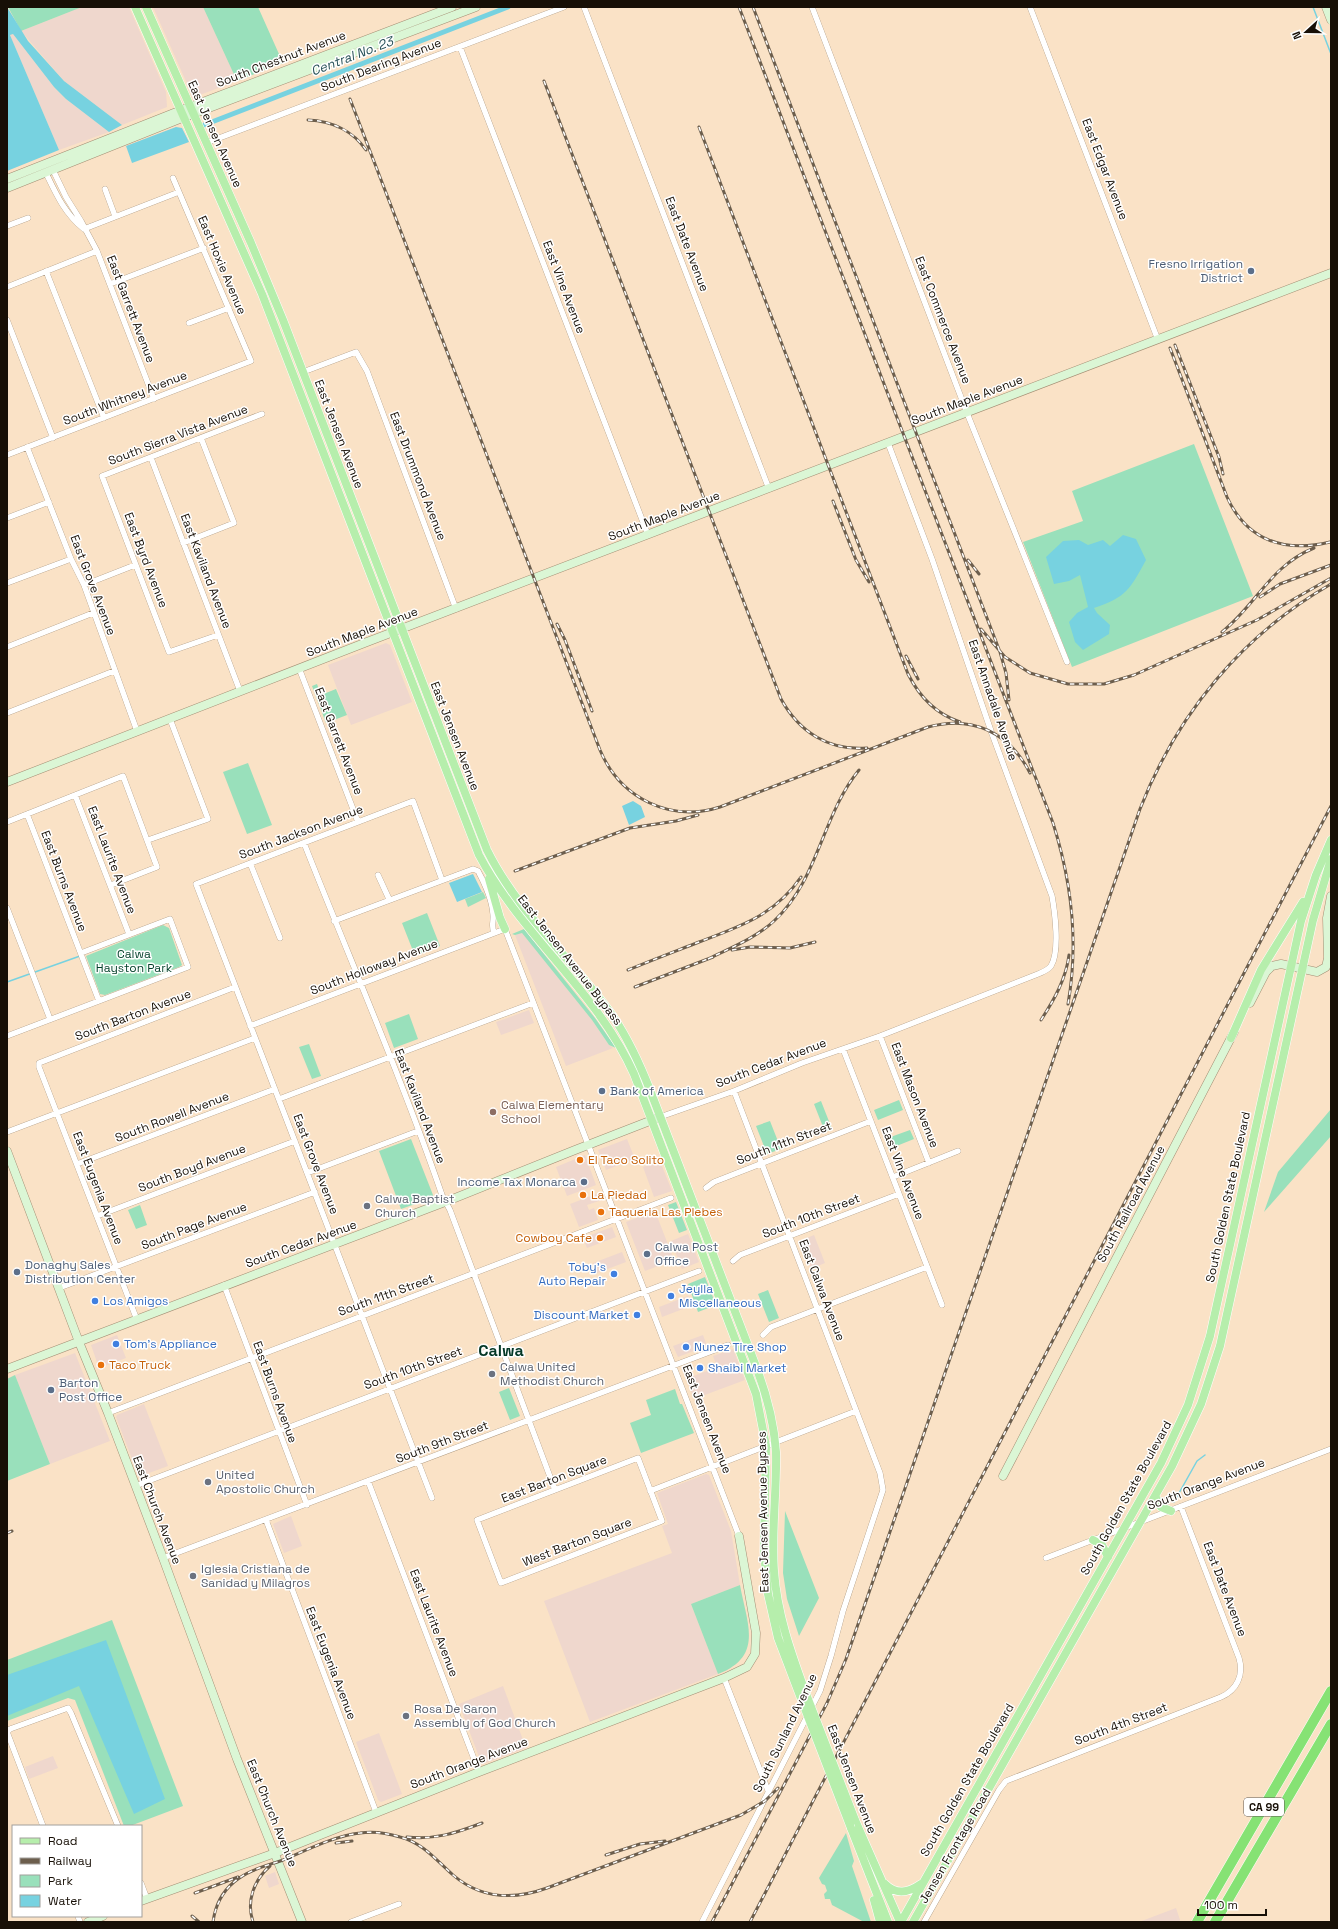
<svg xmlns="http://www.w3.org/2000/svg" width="1338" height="1929" viewBox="0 0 1338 1929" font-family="'Space Grotesk',sans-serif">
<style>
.commercial{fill:#efd7cd}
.green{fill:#99e0bb}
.water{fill:#77d2e0}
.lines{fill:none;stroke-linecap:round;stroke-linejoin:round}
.stream{stroke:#77d2e0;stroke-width:1.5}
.canal{stroke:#77d2e0;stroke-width:5}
.street-casing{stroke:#a38d73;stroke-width:6}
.secondary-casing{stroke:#a38d73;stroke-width:9}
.primary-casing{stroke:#fff;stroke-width:9}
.highway-casing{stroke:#fff;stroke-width:11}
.street{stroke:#fff;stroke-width:5.5}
.secondary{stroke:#dbf6d5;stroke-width:8}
.primary{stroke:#b6eeac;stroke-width:8}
.highway{stroke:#86e274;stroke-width:10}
.rail-casing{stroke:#6c5e4d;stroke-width:3}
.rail{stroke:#fff;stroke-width:1.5;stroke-dasharray:4.5;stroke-linecap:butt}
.primary-bridge-casing{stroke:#fff;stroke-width:9;stroke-linecap:butt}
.primary-bridge{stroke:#b6eeac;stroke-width:8}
.service-dot{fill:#5c6f8a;stroke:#fff;stroke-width:1.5}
.education-dot{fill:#8d6e63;stroke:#fff;stroke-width:1.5}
.food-dot{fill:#e8710a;stroke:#fff;stroke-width:1.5}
.worship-dot{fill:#6b7280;stroke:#fff;stroke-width:1.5}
.shop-dot{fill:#3f7fe0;stroke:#fff;stroke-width:1.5}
.labels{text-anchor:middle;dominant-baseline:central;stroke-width:3;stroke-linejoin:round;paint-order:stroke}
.shield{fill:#fff;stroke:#5d5751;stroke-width:1}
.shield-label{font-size:11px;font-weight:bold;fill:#170f06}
.street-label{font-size:12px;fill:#170f06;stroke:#fff}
.service-label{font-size:12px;fill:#4e5e75;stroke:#fff;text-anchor:start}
.park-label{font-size:12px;fill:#003f28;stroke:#fff}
.education-label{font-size:12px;fill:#785e54;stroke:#fff;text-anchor:start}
.food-label{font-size:12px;fill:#c56008;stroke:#fff;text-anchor:start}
.worship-label{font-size:12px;fill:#5b616d;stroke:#fff;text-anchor:start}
.shop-label{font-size:12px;fill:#366cbe;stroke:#fff;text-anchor:start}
.water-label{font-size:13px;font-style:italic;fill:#275057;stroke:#fff}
.district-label{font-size:16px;font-weight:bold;fill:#043827;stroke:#fff}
</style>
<rect width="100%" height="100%" fill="#fae2c6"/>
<path class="commercial" d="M82 7H129L166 92 167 107 122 125 64 81 21 31Z
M153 7H203L237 81 197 96 192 95Z
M13 34 54 87 66 99 109 132 59 150 10 35Z
M386 643 390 645 412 702 351 725 328 665Z
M522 932 592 1020 609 1045 613 1048 566 1066 515 935Z
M529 1010 534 1023 501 1035 496 1022Z
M627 1139 635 1159 606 1170 598 1150Z
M585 1155 596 1185 567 1196 556 1167Z
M660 1161 672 1191 654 1197 643 1167Z
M599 1193 602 1200 587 1205 589 1210 594 1208 598 1220 579 1227 570 1204Z
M655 1211 674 1260 645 1271 626 1222Z
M612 1227 616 1237 587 1248 583 1238Z
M688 1234 699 1262 682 1269 671 1241Z
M814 1235 825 1263 811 1269 800 1241Z
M622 1252 626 1262 597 1273 593 1263Z
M688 1296 691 1306 662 1317 659 1307Z
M117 1335 126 1358 99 1368 91 1345Z
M703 1335 707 1346 678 1357 673 1346Z
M733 1349 745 1380 694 1399 686 1379 717 1367 713 1356Z
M75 1353 110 1441 50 1464 15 1375Z
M144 1404 168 1466 141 1476 138 1475 116 1417 117 1415Z
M706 1474 709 1475 731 1531 740 1585 691 1604 718 1674 590 1722 544 1601 672 1553 662 1526 668 1524 657 1493Z
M291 1516 302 1546 284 1553 273 1524Z
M503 1686 526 1748 483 1764 481 1762 459 1704Z
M379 1733 402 1794 381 1802 378 1800 356 1742Z
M53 1756 58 1768 29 1779 25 1767Z
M275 1872 279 1884 269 1888 265 1876Z
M1176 1908 1180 1920 1179 1922H1139Z"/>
<path class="green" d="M8 7H82L21 31Z
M203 7H258L283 63 237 81Z
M1194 444 1253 596 1072 667 1023 542 1083 521 1072 491Z
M317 684 321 695 336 689 347 715 326 723 312 686Z
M248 763 272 825 247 834 223 772Z
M483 892 486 898 468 907 465 899Z
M427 913 440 946 415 956 402 923Z
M163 925 169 928 182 965 179 967 105 995 100 994 86 956Z
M524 929 595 1018 616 1048 609 1045 592 1020 522 933 515 935 512 934Z
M409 1014 418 1039 394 1048 385 1023Z
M309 1044 321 1076 312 1079 299 1047Z
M899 1100 903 1110 878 1120 874 1110Z
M821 1101 832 1129 825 1132 814 1104Z
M1331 1109V1136L1264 1212 1278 1172Z
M770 1121 781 1149 767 1154 756 1126Z
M910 1130 914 1139 889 1149 885 1139Z
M411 1139 433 1195 432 1198 401 1209 379 1151Z
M676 1202 687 1230 679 1233 668 1205Z
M140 1205 147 1225 136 1229 128 1210Z
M705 1277 716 1305 698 1312 688 1284Z
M768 1290 779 1318 769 1322 758 1294Z
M15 1375 50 1464 7 1481V1379Z
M509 1388 520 1416 510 1420 499 1392Z
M675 1389 680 1404H682L694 1433 641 1453 630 1423 651 1415 646 1400Z
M785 1511 819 1598 799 1636 787 1599 783 1573Z
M740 1585C747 1624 764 1656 718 1674L691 1604Z
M112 1620 183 1806 130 1826H124L75 1700 68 1698 7 1721V1660Z
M846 1833 854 1861 852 1866 871 1922H864L832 1905 830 1899H825L824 1894 827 1891 825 1885 822 1884 819 1878Z"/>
<path class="water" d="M7 7 28 41 64 81 122 125 109 132 66 99 54 87 13 34 10 35 59 150 7 171Z
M176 127 182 128 189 142 132 163 126 146Z
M1123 535 1136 539 1146 560C1130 589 1127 597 1094 608L1097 613 1110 625 1109 634 1083 650 1075 642 1069 622 1077 613 1088 607 1080 575 1069 581 1054 584 1046 557 1063 541 1079 540 1088 545 1103 540 1110 546Z
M633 801 641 806 645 817 629 825 622 806Z
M473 874 482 892 457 902 449 883Z
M106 1640 165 1799 134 1814 79 1686 7 1716V1675Z"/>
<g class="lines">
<path class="stream" d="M1313 7 1331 54
M7 982 80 956
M1174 1502 1197 1461 1205 1455"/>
<path class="canal" d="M204 125 508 7"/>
<g class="street-casing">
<path id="street" d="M584 7 769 489
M812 7 967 413 1067 662
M1030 7 1158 340
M460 47 648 535
M206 143 564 7
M53 170 66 197 81 221 97 251 154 399
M46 173C56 194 65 214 84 229
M105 189 115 216
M7 226 28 218
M84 229 179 192
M46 271 104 418
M110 284 204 248
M7 287 97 251
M7 320 53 438
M189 323 229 308
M303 372 356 352 367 371 456 609
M27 447 71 559 84 585 137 731
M7 455 251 361 173 178
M151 458 240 691
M7 518 49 502
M183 543 234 523 201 438
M7 583 71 559
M84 585 135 565
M218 635 169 652 102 476 262 414
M7 647 93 613
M299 668 358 822
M7 713 114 671
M75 795 129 934
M27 814 99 1001
M7 822 123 776 157 867 111 885
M148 840 208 819 170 719
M304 843C350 960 401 1076 442 1195L450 1210 555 1490
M250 863 280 938
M378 875 389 899
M7 908 50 1019
M334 921 473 869 478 871C485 884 492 899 493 914 494 921 491 926 494 933
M250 1026 505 929 739 1536
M7 1036 188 967 170 919 81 953
M880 1036 929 1163
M843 1049 942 1305
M279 1099 533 1003
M660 1117 734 1091 802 1063 880 1036 1038 974C1043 972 1048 970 1051 966 1060 951 1055 913 1052 896L991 731 932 559 888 443
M7 1132 255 1038
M77 1164 275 1089
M307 1173 418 1131
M893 1177 958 1151
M706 1188 714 1182 871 1121
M97 1216 295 1141
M733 1261 740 1255 899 1194
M224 1285 307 1505
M59 1288 315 1192
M137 1320 39 1067V1063L235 987
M763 1335 771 1327 927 1267
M108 1413 671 1198
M638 1458 662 1521 501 1583 477 1520Z
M368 1481 479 1772
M135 1486 699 1271
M650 1491 856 1411
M432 1498 196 884 413 801 442 880
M266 1520 376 1812
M163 1558 728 1345
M1046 1558 1331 1449
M724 1678 769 1793
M43 1826 7 1732 10 1729 68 1708 71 1713 118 1826
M141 1883 147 1899
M78 1916 80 1922
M351 1922 399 1904
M702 1922 820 1691 831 1656 843 1611 883 1490 880 1473 734 1091
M924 1922 999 1790 1006 1781 1221 1697C1237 1690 1244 1675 1239 1658L1181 1507"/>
</g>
<g class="secondary-casing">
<path id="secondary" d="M1326 7 1331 20
M7 179 174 113 452 7
M7 188 177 120 476 7
M7 782 367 642 1331 273
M1250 1003 1266 972 1272 966 1281 964 1317 972 1326 967 1328 958 1327 918 1331 896
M7 1151 79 1342 108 1413 163 1558 237 1759 302 1922
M7 1369 445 1202 575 1150 660 1117
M1003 1476 1234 1032
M141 1901 275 1853 479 1772 724 1678 747 1667 755 1654 756 1633 739 1536
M88 1922 103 1916"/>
</g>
<g class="primary-casing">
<path id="primary" d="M135 7 262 294 479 855C521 935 597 991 634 1074L756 1394 766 1446 764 1552 768 1594 778 1638 802 1701
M146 7 251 243 283 320 487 850C517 911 570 957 610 1012 627 1036 639 1062 650 1090L757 1369C767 1396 774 1423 776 1452 777 1491 771 1531 774 1571 777 1614 791 1653 806 1694
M489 879 500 918 505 929
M1231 1038 1261 970 1303 902
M1155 1496 1161 1507 1171 1511
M1093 1540 1102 1545 1108 1557
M855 1820 900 1922
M851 1828 888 1922
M885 1884C896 1895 908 1893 921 1884
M874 1900 880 1922
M901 1922 1161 1463 1188 1405 1210 1336 1301 921 1316 875 1331 840
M913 1922 1172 1466 1201 1404 1220 1346 1313 920 1331 859"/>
</g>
<g class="highway-casing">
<path id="highway" d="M1197 1922 1331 1691
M1215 1922 1331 1724"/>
</g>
<use href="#street" class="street"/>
<use href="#secondary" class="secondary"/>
<use href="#primary" class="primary"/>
<use href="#highway" class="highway"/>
<g class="rail-casing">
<path id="rail" d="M739 7 1053 823C1072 883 1079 942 1068 1004
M753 7 1000 652 1006 673 1009 700
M544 81 781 699C799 732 829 751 867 748
M350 99 600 750C620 798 670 823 720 807L928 727C972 715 1009 732 1030 773
M308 120C332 121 353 131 366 150
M699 127 908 674C919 696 936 714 960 722
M1175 345 1219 457 1223 474
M1170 348 1227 497C1247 541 1285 553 1330 542
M833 501 856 560 869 582
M968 560 979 574
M1260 597 1280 584 1331 565
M557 624 565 640 592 711
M981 629 1005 657 1030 673 1068 684H1104L1134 675 1257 620 1331 578
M1222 632C1257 604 1270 566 1314 548
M906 656 918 679
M515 871 630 828 676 821 698 815
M732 950 750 947 790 948 815 942
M708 959C730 948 756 938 774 921 818 881 822 815 859 770
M628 970C652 960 676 951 699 942 741 926 775 915 801 877
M635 987 713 957
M1041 1020C1054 1000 1066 979 1069 955
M7 1533 12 1531
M407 1837C435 1840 456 1833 482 1823
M336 1843 352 1841
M606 1855 640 1844 665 1841
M195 1893 238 1877
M192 1916 199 1922
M213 1922C215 1907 222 1892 234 1882 248 1870 266 1866 283 1860 307 1850 334 1836 360 1833 373 1831 387 1833 400 1837 423 1843 436 1860 453 1875 481 1899 514 1900 547 1888L741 1815 765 1801 778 1788
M253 1922C246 1901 254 1880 270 1866
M712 1922 827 1703 846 1659 1140 809C1177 714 1242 635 1331 584
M750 1922 1331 806"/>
</g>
<use href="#rail" class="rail"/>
<g class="primary-bridge-casing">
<path id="primary-bridge" d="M806 1694 855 1820
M802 1701 851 1828"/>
</g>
<use href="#primary-bridge" class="primary-bridge"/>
</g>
<g class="service-dot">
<circle cx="1251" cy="271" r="4"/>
<circle cx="602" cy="1091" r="4"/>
<circle cx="584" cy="1182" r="4"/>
<circle cx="647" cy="1254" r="4"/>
<circle cx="17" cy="1272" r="4"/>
<circle cx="51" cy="1390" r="4"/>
</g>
<circle class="education-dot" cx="493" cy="1112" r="4"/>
<g class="food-dot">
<circle cx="580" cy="1160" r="4"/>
<circle cx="583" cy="1195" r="4"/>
<circle cx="601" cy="1212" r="4"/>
<circle cx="600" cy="1238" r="4"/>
<circle cx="101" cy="1365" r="4"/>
</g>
<g class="worship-dot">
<circle cx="367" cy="1206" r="4"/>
<circle cx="492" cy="1374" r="4"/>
<circle cx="208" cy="1482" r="4"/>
<circle cx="193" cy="1576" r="4"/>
<circle cx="406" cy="1716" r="4"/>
</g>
<g class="shop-dot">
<circle cx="614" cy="1274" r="4"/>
<circle cx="671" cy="1296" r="4"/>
<circle cx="95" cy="1301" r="4"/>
<circle cx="637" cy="1315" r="4"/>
<circle cx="116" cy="1344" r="4"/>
<circle cx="686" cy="1347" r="4"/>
<circle cx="700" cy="1368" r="4"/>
</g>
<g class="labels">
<rect class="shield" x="1244" y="1798" width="40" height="18" rx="3"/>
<g class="shield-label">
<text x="1264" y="1807">CA 99</text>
</g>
<g class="street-label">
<text transform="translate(281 59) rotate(-21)">South Chestnut Avenue</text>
<text transform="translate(381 65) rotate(-21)">South Dearing Avenue</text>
<text transform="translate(215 134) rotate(66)">East Jensen Avenue</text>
<text transform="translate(1105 169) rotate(69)">East Edgar Avenue</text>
<text transform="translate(687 244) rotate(69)">East Date Avenue</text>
<text transform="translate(222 265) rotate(67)">East Hoxie Avenue</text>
<text transform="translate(564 287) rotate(69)">East Vine Avenue</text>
<text transform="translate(131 309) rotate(69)">East Garrett Avenue</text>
<text transform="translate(943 320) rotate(69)">East Commerce Avenue</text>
<text transform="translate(125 398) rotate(-21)">South Whitney Avenue</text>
<text transform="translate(967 400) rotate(-21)">South Maple Avenue</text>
<text transform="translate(339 434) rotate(69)">East Jensen Avenue</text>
<text transform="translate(178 435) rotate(-21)">South Sierra Vista Avenue</text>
<text transform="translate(418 476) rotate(69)">East Drummond Avenue</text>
<text transform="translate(664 516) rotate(-21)">South Maple Avenue</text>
<text transform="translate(146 560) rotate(69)">East Byrd Avenue</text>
<text transform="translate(206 571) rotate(69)">East Kaviland Avenue</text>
<text transform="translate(93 585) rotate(69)">East Grove Avenue</text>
<text transform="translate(362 632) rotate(-21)">South Maple Avenue</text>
<text transform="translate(993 700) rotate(71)">East Annadale Avenue</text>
<text transform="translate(455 736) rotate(69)">East Jensen Avenue</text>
<text transform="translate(339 741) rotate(69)">East Garrett Avenue</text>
<text transform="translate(301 832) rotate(-21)">South Jackson Avenue</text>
<text transform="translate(112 860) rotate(69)">East Laurite Avenue</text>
<text transform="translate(64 881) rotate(69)">East Burns Avenue</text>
<text transform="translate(570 960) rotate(52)">East Jensen Avenue Bypass</text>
<text transform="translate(374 967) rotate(-21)">South Holloway Avenue</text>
<text transform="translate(133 1015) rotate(-21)">South Barton Avenue</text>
<text transform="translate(771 1063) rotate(-21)">South Cedar Avenue</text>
<text transform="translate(915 1095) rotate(69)">East Mason Avenue</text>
<text transform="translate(420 1106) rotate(69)">East Kaviland Avenue</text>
<text transform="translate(172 1117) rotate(-21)">South Rowell Avenue</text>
<text transform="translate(784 1143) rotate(-21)">South 11th Street</text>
<text transform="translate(316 1164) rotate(69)">East Grove Avenue</text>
<text transform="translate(192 1168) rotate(-21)">South Boyd Avenue</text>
<text transform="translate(903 1173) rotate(69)">East Vine Avenue</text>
<text transform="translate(98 1188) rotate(69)">East Eugenia Avenue</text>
<text transform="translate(1228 1197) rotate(-78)">South Golden State Boulevard</text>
<text transform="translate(1131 1204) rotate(-62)">South Railroad Avenue</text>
<text transform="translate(811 1216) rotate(-21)">South 10th Street</text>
<text transform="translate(194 1226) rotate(-21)">South Page Avenue</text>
<text transform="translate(301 1244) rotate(-20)">South Cedar Avenue</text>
<text transform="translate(822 1290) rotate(69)">East Calwa Avenue</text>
<text transform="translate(386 1295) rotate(-20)">South 11th Street</text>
<text transform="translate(413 1368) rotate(-20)">South 10th Street</text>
<text transform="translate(275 1392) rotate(70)">East Burns Avenue</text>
<text transform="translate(707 1419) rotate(69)">East Jensen Avenue</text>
<text transform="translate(442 1442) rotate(-21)">South 9th Street</text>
<text transform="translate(554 1479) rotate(-21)">East Barton Square</text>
<text transform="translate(1206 1484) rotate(-21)">South Orange Avenue</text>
<text transform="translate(1126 1498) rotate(-61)">South Golden State Boulevard</text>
<text transform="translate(157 1510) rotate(69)">East Church Avenue</text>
<text transform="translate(763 1512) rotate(-91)">East Jensen Avenue Bypass</text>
<text transform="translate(577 1542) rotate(-21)">West Barton Square</text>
<text transform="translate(1225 1589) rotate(69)">East Date Avenue</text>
<text transform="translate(434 1623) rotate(69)">East Laurite Avenue</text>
<text transform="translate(331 1663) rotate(69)">East Eugenia Avenue</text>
<text transform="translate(1121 1724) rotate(-21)">South 4th Street</text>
<text transform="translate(785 1733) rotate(-64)">South Sunland Avenue</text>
<text transform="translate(469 1763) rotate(-21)">South Orange Avenue</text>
<text transform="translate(852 1779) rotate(69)">East Jensen Avenue</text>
<text transform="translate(967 1780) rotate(-60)">South Golden State Boulevard</text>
<text transform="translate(272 1813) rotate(68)">East Church Avenue</text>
<text transform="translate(955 1846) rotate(-60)">Jensen Frontage Road</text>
</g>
<g class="service-label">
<text x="1243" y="264" text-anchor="end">Fresno Irrigation<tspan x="1243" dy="14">District</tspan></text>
<text x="610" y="1091">Bank of America</text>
<text x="576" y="1182" text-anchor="end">Income Tax Monarca</text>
<text x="655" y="1247">Calwa Post<tspan x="655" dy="14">Office</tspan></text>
<text x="25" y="1265">Donaghy Sales<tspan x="25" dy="14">Distribution Center</tspan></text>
<text x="59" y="1383">Barton<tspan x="59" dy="14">Post Office</tspan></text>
</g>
<g class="park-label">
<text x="134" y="954">Calwa<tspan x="134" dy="14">Hayston Park</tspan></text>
</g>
<g class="education-label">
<text x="501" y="1105">Calwa Elementary<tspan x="501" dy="14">School</tspan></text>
</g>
<g class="food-label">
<text x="588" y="1160">El Taco Solito</text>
<text x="591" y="1195">La Piedad</text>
<text x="609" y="1212">Taqueria Las Plebes</text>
<text x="592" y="1238" text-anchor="end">Cowboy Cafe</text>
<text x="109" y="1365">Taco Truck</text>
</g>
<g class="worship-label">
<text x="375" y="1199">Calwa Baptist<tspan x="375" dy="14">Church</tspan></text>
<text x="500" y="1367">Calwa United<tspan x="500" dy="14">Methodist Church</tspan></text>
<text x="216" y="1475">United<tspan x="216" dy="14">Apostolic Church</tspan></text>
<text x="201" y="1569">Iglesia Cristiana de<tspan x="201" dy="14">Sanidad y Milagros</tspan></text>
<text x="414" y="1709">Rosa De Saron<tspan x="414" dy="14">Assembly of God Church</tspan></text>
</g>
<g class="shop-label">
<text x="606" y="1267" text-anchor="end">Toby's<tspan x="606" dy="14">Auto Repair</tspan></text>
<text x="679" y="1289">Jeylla<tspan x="679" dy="14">Miscellaneous</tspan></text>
<text x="103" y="1301">Los Amigos</text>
<text x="629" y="1315" text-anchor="end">Discount Market</text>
<text x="124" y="1344">Tom's Appliance</text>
<text x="694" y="1347">Nunez Tire Shop</text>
<text x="708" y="1368">Shaibi Market</text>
</g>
<g class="water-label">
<text transform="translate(352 56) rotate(-21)">Central No. 23</text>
</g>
<g class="district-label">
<text x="501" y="1350">Calwa</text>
</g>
</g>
<rect width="1338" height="1929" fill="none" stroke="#170f06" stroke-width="16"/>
<rect x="12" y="1825" width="130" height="92" fill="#ffffff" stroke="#a29f9b"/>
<rect x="20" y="1838" width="20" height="6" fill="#b6eeac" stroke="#a29f9b"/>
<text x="48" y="1845" font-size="12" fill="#170f06">Road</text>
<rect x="20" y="1858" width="20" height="6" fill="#6c5e4d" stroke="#a29f9b"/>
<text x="48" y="1865" font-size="12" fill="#170f06">Railway</text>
<rect x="20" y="1875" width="20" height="12" fill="#99e0bb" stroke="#a29f9b"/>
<text x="48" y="1885" font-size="12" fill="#170f06">Park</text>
<rect x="20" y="1895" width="20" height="12" fill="#77d2e0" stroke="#a29f9b"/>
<text x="48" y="1905" font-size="12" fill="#170f06">Water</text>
<g transform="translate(1306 32) rotate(249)" stroke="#ffffff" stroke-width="3" paint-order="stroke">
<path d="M0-3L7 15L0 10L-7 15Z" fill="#170f06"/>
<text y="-6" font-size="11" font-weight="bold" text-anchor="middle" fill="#170f06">N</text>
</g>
<path d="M1198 1909v6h68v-6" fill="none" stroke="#170f06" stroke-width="2"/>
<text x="1204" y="1909" font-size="12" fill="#170f06" stroke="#ffffff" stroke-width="3" paint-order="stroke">100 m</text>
</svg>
